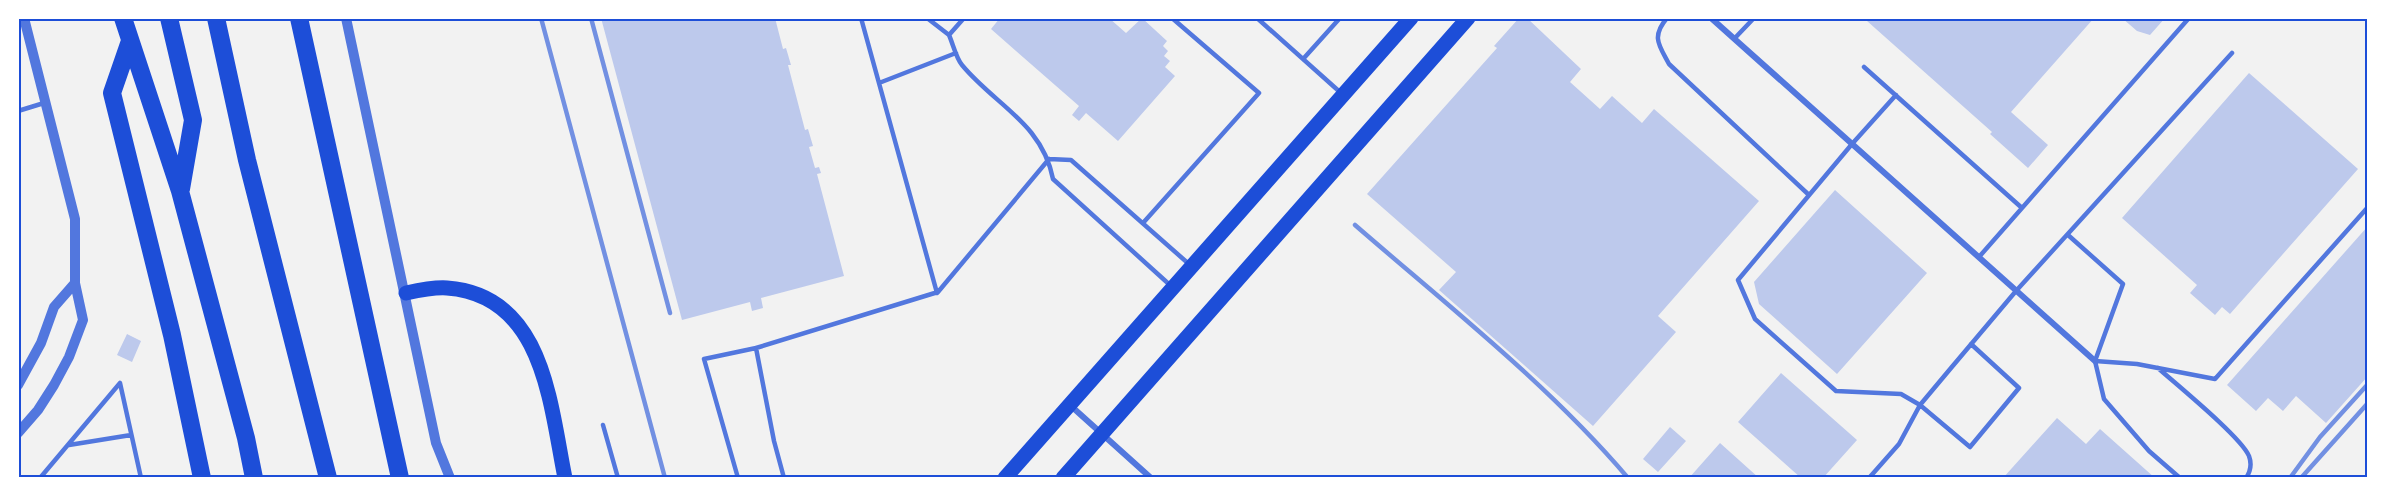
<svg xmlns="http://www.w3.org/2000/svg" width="2386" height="496" viewBox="0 0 2386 496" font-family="'Nunito Sans',sans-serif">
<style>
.building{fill:#bdc9ec}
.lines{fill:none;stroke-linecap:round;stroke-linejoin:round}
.service{stroke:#5277de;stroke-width:4.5}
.minor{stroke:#5277de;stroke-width:6}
.tertiary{stroke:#5277de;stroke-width:10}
.primary{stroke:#1d4ed8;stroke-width:15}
.motorway{stroke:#1d4ed8;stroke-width:18}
.rail{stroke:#7290e2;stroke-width:4.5}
.neatline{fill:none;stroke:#1d4ed8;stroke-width:2}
</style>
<rect width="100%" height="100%" fill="#f2f2f2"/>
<path class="building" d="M601 18H775L783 49 786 48 791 65H788L805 130 808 129 813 146 809 147 815 168 819 167 821 173 817 174 844 276 761 298 763 308 752 311 750 302 682 320Z
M1000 18H1109L1126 33 1142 18 1167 41 1163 46 1168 51 1164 56 1170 61 1165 67 1175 76 1118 141 1086 113 1079 121 1072 115 1079 106 991 29Z
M1519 18H1527L1581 69 1570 82 1600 109 1612 96 1642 123 1654 109 1759 201 1658 316 1676 332 1593 426 1439 290 1456 272 1367 194 1497 48 1494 46Z
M1870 18H2094L2011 112 2048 145 2028 168 1990 134 1992 132 1867 21Z
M2122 18H2165L2150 35 2137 31Z
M2249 73 2358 169 2230 314 2222 307 2215 315 2190 293 2197 285 2122 218Z
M1835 190 1927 273 1837 374 1759 304 1754 282Z
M2368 226V376L2326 423 2296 396 2283 411 2268 398 2256 411 2227 385Z
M127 334 141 341 132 362 117 355Z
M1781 373 1857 440 1823 478H1801L1738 422Z
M2057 418 2086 444 2100 429 2155 478H2003Z
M1670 427 1686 441 1658 472 1643 459Z
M1720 443 1759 478H1689Z"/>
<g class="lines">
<path class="service" d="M861 18 937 293
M927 18 949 35
M964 18 949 35C953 44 956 58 962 65 995 105 1042 123 1053 179L1171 286
M1257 18 1341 93
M1667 18C1651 37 1659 45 1669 64L1809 195
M1734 39 1754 18
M1304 58 1340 18
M1864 67 2022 208
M879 83 956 53
M1896 95 1852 144 1738 280 1755 319 1836 391 1901 394 1920 405 1970 447 2019 388 1971 344
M18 111 44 103
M1049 159 1071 160 1190 265
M1143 223 1259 93 1172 18
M2068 235 2123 284 2095 361 2104 399 2149 451 2180 478
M1979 257 2189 18
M2095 361 2137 364 2215 379 2368 207
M2158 368C2177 385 2241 437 2249 456 2252 464 2250 472 2246 478
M603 425 618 478
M69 445 131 435
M40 478 120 383 141 478
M738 478 704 359 756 348
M784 478 774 441 756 348 938 292 1049 159
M1869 478 1899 444 1920 405 1951 368 2016 291 2232 53"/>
<path class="minor" d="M1711 18 2095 361
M1071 406 1151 478"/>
<path class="tertiary" d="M346 18 436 443 450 478
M18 385 41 343 54 307 75 283
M18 433 38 410 54 385 69 357 83 320 75 283V219L24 18"/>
<path class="primary" d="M406 293C420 290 434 287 447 288 544 295 550 404 565 478
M1005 478 1411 18
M1063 478 1468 18"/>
<path class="motorway" d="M123 18 180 191 246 438 254 478
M169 18 193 120 181 189
M216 18 247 160 328 478
M299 18 400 478
M130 41 112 93 172 335 202 478"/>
<path class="rail" d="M541 18 665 478
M591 18 670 313
M1355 225C1447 305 1549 385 1628 478
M2290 478 2320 437 2368 384
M2301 478 2368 403"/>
</g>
<rect width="2386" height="496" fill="none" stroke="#ffffff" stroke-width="39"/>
<rect x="20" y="20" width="2346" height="456" class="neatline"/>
</svg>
